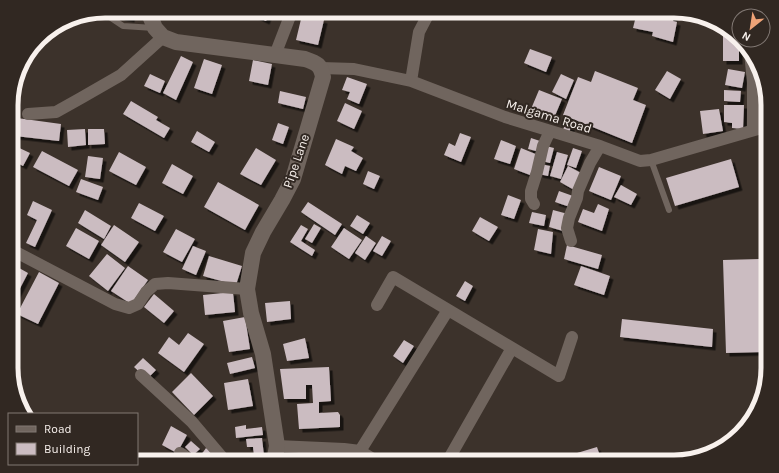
<svg xmlns="http://www.w3.org/2000/svg" width="779" height="473" viewBox="0 0 779 473" font-family="Karla,sans-serif">
<style>
.building{fill:#cbbcc1;filter:url(#shadow)}
.lines{fill:none;stroke-linecap:round;stroke-linejoin:round}
.lane{stroke:#70655e;stroke-width:6}
.street{stroke:#70655e;stroke-width:12}
.secondary{stroke:#70655e;stroke-width:16}
.labels{text-anchor:middle;dominant-baseline:central;stroke-width:4;stroke-linejoin:round;paint-order:stroke}
.street-label{font-size:13px;fill:#f8f1ed;stroke:#312822}
.rim{fill:none;stroke:#f8f1ed;stroke-width:5}
</style>
<defs>
<filter id="shadow"><feDropShadow dx="3.5" dy="3.5" stdDeviation="0" flood-color="#0009"/></filter>
</defs>
<rect width="100%" height="100%" fill="#3c322b"/>
<path class="building" d="M122 11H132L131 19 121 17Z
M252 11H270L266 21 251 14Z
M665 11H675L673 21 677 22 673 42 652 36 653 32 633 28 637 12 663 17Z
M302 15 324 20 318 45 296 40Z
M723 29H728L739 41V61H723Z
M530 49 552 57 546 72 524 63Z
M181 56 193 62 176 100 163 93Z
M204 59 222 65 212 94 194 88Z
M253 60 272 64 268 85 249 81Z
M728 69 745 72 742 88 725 85Z
M595 71 638 88 633 100 646 105 632 143 563 115 578 77 591 82Z
M667 71 681 79 670 99 655 90Z
M150 74 165 81 160 93 144 86Z
M561 74 574 80 566 99 552 92Z
M347 77 367 84 359 104 347 99 350 92 342 90Z
M758 88H765L768 99V112H758Z
M539 90 562 99 554 118 531 109Z
M724 90 741 91 740 102 724 101Z
M280 91 306 97 303 109 278 103Z
M131 101 158 117 156 120 170 128 164 138 123 114Z
M345 103 362 111 354 129 337 121Z
M724 105H744L743 129 732 128V123L724 122Z
M719 109 723 131 703 134 700 111Z
M17 118 61 124 59 141 15 136Z
M567 120 573 123 568 134 562 132Z
M278 123 289 127 283 144 272 140Z
M85 129 86 145 68 147 67 130Z
M88 129H104L105 144 88 145Z
M197 131 215 142 209 152 191 142Z
M460 133 471 137 461 162 444 155 449 143 455 146Z
M531 138 543 142 540 152 528 149Z
M336 139 354 147 351 151 363 158 356 171 345 166 342 174 325 165Z
M501 140 516 146 510 164 494 159Z
M13 145 30 153 23 166 12 160V148Z
M546 146 554 148 550 163 542 161Z
M256 148 276 160 261 185 240 174Z
M521 148 538 155 530 175 514 169Z
M573 148 582 151 576 168 567 165Z
M42 151 78 170 69 186 33 167Z
M119 152 146 167 136 185 109 171Z
M557 152 568 155 561 179 550 176Z
M88 156 103 158 100 179 85 177Z
M731 159 739 187 675 206 666 178Z
M172 164 193 176 183 194 162 183Z
M541 164 550 166 548 176 539 174Z
M568 166 583 174 576 191 560 182Z
M599 167 621 176 611 200 589 191Z
M368 171 380 176 374 189 363 184Z
M81 179 103 187 98 200 76 192Z
M218 182 259 205 245 230 204 207Z
M621 185 637 194 631 205 614 197Z
M559 191 573 196 570 207 555 202Z
M508 195 521 200 514 219 501 215Z
M33 201 52 210 35 247 26 243 37 220 27 215Z
M308 202 342 224 335 235 301 212Z
M139 203 164 216 155 231 131 218Z
M598 204 609 209 602 231 578 222 583 209 594 213Z
M85 210 111 226 104 239 78 223Z
M553 210 568 214 563 231 549 227Z
M532 212 546 215 544 226 529 223Z
M357 215 370 223 363 234 350 226Z
M480 217 498 227 489 241 472 231Z
M314 224 321 228 312 243 305 239Z
M114 225 139 242 125 262 101 245Z
M301 225 308 229 301 241 315 250 312 256 290 242Z
M76 228 99 241 89 259 66 246Z
M344 228 362 240 349 259 331 247Z
M176 229 195 239 182 262 163 252Z
M538 229 553 232 551 254 534 250Z
M366 236 376 243 365 260 355 253Z
M382 236 391 241 382 256 373 251Z
M567 245 602 255 598 269 564 259Z
M193 246 206 251 196 275 182 269Z
M107 254 125 268 108 291 89 276Z
M209 256 242 266 236 285 203 276Z
M760 259 763 352 726 353 723 260Z
M12 264 28 273 16 296 12 293Z
M128 266 148 280 131 304 111 291Z
M581 266 610 276 604 295 574 285Z
M39 272 59 283 38 324 17 314Z
M465 281 473 286 465 301 456 296Z
M233 292 235 312 205 315 203 295Z
M154 294 174 311 164 323 144 307Z
M290 301 291 319 267 322 265 303Z
M245 317 250 349 229 352 223 321Z
M622 319 713 329 712 347 620 337Z
M188 333 204 344 184 372 158 353 169 337 179 345Z
M305 338 309 358 287 361 283 344Z
M404 340 414 346 403 363 393 356Z
M252 357 255 368 230 374 227 363Z
M143 358 156 370 147 379 134 367Z
M329 367 331 401 319 402V413L338 412 340 415V427L299 429 297 404 313 403 312 385H306V399H284L280 369Z
M191 373 213 396 194 415 172 392Z
M248 379 253 406 228 410 224 383Z
M246 425V429L262 427 263 435 236 438 235 427Z
M171 426 187 435 177 453 162 445Z
M262 438 264 456 254 457 253 447H247L246 439Z
M191 441 200 449 193 455 185 447Z
M597 447 602 462H580L577 453Z
M206 448 218 456 214 462H205L199 458Z"/>
<g class="lines">
<path class="lane" d="M102 12 123 26 154 28
M651 160 669 210"/>
<path class="street" d="M750 52 753 83V130
M275 55 292 11
M321 68 354 69 411 81 505 117 600 146 640 161 651 160 768 126
M411 81 419 32 430 11
M28 114 56 112 81 98 121 75 163 37
M534 204 531 199V191L537 172 543 146 550 131
M571 241 567 228 569 218 577 198 578 191 590 163 600 146
M12 250 115 304 129 308 138 304 146 292 155 284 168 283 247 289
M377 305 393 277 559 376 572 337
M141 375 192 422 226 462
M277 446 344 449 360 451 378 462
M360 451 448 310
M180 453 193 462
M447 462 512 348"/>
<path class="secondary" d="M148 11 155 28 163 37 176 42 305 59C317 63 321 65 323 77L293 179 282 200 263 232 253 253 247 289 251 313 263 354 277 446 274 462"/>
</g>
<g class="labels">
<g class="street-label">
<text transform="translate(549 116) rotate(17)">Malgama Road</text>
<text transform="translate(296 161) rotate(-71)">Pipe Lane</text>
</g>
</g>
<path d="M0 0H779V473H0ZM105 18H674A87 87 0 0 1 761 105V368A87 87 0 0 1 674 455H105A87 87 0 0 1 18 368V105A87 87 0 0 1 105 18Z" fill="#312822" fill-rule="evenodd"/>
<path class="rim" d="M105 18H674A87 87 0 0 1 761 105V368A87 87 0 0 1 674 455H105A87 87 0 0 1 18 368V105A87 87 0 0 1 105 18Z"/>
<rect x="8" y="413" width="130" height="52" fill="#312822" stroke="#817873"/>
<rect x="16" y="426" width="20" height="6" fill="#70655e" stroke="#817873"/>
<text x="44" y="433" font-size="12" fill="#f8f1ed">Road</text>
<rect x="16" y="443" width="20" height="12" fill="#cbbcc1" stroke="#817873"/>
<text x="44" y="453" font-size="12" fill="#f8f1ed">Building</text>
<g transform="translate(751 28) rotate(210)"><circle r="19" fill="#312822" stroke="#817873"/>
<path d="M0-3L7 15L0 10L-7 15Z" fill="#efa377"/>
<text y="-6" font-size="11" font-weight="bold" text-anchor="middle" fill="#f8f1ed">N</text>
</g>
</svg>
